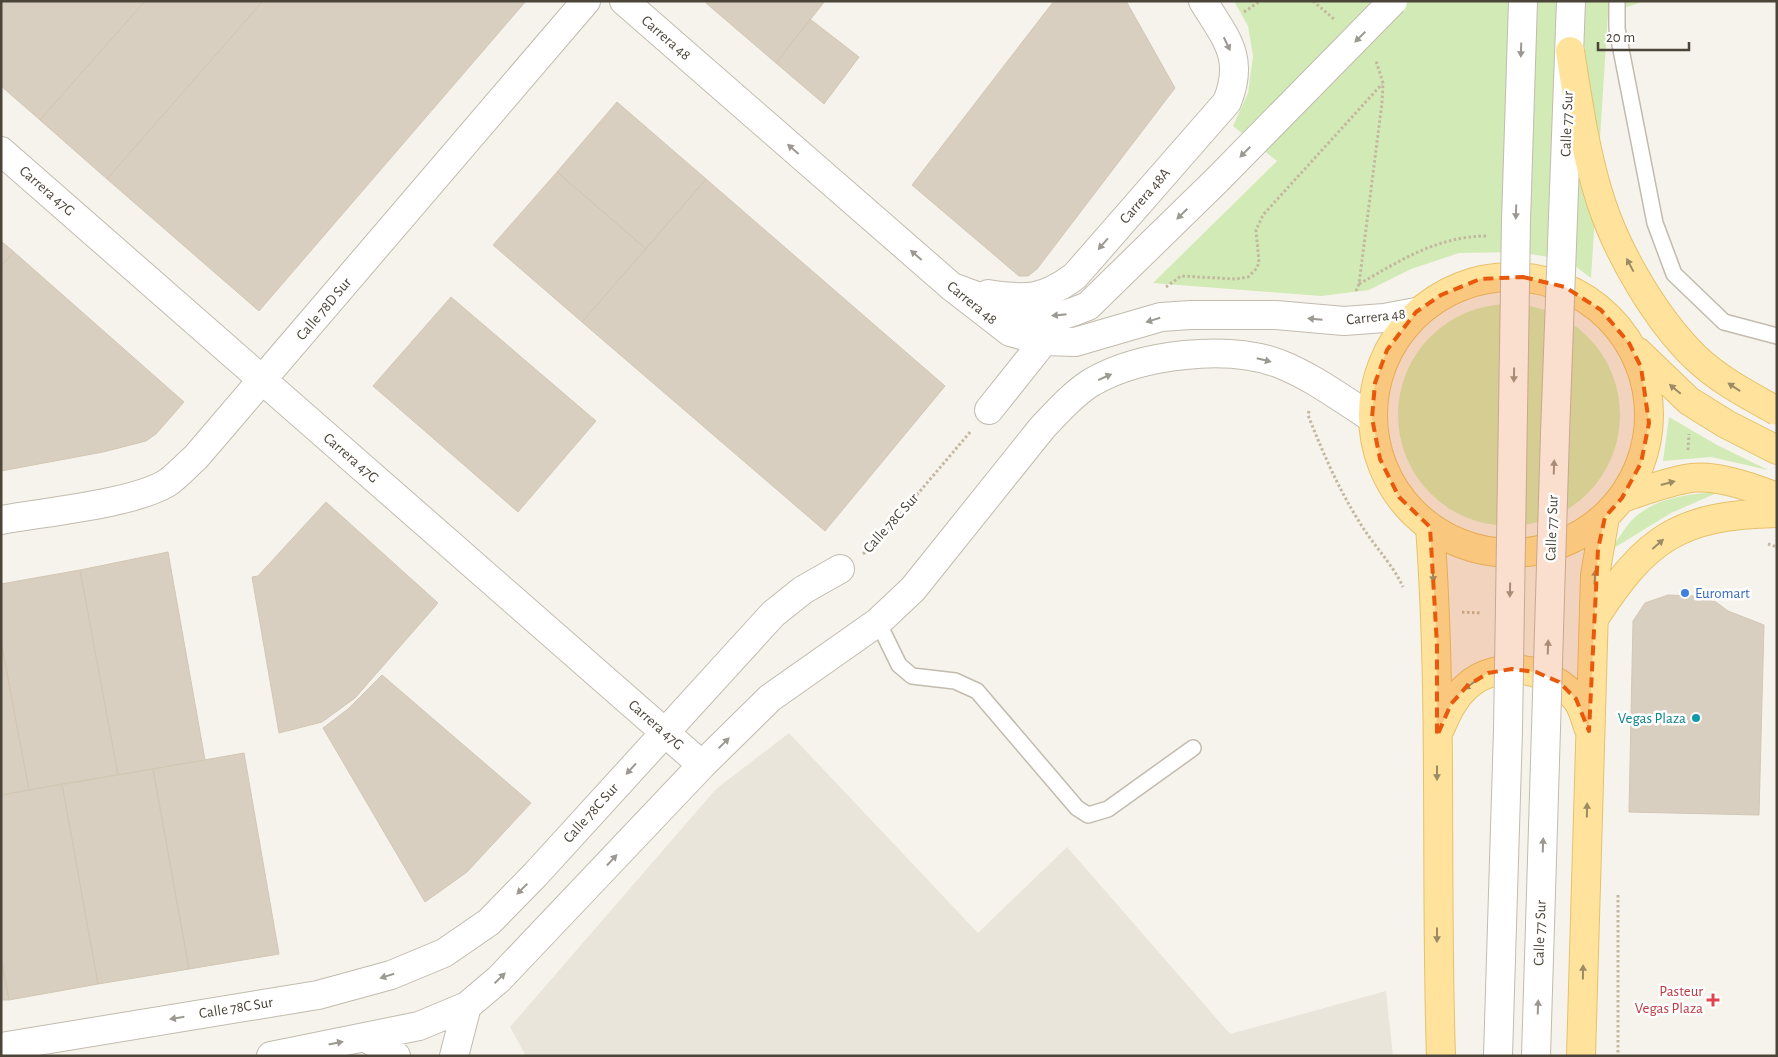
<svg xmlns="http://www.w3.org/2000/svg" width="1778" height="1057" viewBox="0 0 1778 1057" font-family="'Alegreya Sans',sans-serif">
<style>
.residential{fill:#eae5da}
.green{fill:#d2eab5}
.building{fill:#d8cfc1;stroke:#d3c7b4}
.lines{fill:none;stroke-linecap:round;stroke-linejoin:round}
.service-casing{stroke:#c2bbae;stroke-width:18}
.minor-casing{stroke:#c2bbae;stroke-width:30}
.tertiary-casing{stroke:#c2bbae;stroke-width:30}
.primary-casing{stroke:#e6c16a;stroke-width:30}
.path{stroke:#c4b79f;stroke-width:3;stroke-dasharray:2.5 2.5;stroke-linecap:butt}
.service{stroke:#fff;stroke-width:15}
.minor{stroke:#fff;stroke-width:28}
.tertiary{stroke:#fff;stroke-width:28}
.primary{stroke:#ffe39c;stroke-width:28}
.tertiary-bridge-casing{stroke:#c2bbae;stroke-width:30;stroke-linecap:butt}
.primary-bridge-casing{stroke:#e6c16a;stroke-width:30;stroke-linecap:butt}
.tertiary-bridge{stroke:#fff;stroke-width:28}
.primary-bridge{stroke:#ffe39c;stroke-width:28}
.oneway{fill:#9c9892}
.oneway2{fill:#9c8c66}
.marked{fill:#e8590c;fill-opacity:0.2;stroke:#e8590c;stroke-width:4;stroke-dasharray:10 6;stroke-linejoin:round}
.shop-dot{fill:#3f7fe0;stroke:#fff;stroke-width:2}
.culture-dot{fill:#0f9aa8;stroke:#fff;stroke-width:2}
.health-dot{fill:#e0444e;stroke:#fff;stroke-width:2}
.labels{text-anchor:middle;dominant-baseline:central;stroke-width:5;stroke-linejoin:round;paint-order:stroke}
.street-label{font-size:15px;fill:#4b4439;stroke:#fff}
.shop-label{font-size:15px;fill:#366cbe;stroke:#fff;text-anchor:start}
.culture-label{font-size:15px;fill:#0d838f;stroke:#fff;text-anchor:end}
.health-label{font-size:15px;fill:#be3a42;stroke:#fff;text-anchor:end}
</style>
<rect width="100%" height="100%" fill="#f6f3ec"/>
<path class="residential" d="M789 733 978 933 1067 847 1230 1034 1386 991 1393 1056H526L510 1027 716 789Z"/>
<path class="green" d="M1234 1H1645L1608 13 1591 278 1567 260 1518 252 1459 253 1411 269 1369 290 1321 296 1153 283 1277 161 1233 126 1248 93 1253 56 1248 26Z
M1398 415a111 111 0 1 1 222 0a111 111 0 1 1-222 0Z
M1669 417 1717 445 1768 470 1711 457 1663 461Z
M1719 492 1671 513 1609 551C1618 541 1625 526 1635 517 1659 497 1689 494 1719 492Z"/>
<path class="building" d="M1 1H145L40 120 1 86Z
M145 1H263L107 179 40 120Z
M263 1H526L259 311 107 179Z
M708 1H825L776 63 706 3Z
M1054 1H1126L1175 88 1037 269 1028 276H1019L912 185Z
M810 19 859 57 824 104 776 63Z
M617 102 706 179 646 249 557 172Z
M557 172 646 249 582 322 493 245Z
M706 179 945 386 825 531 582 322Z
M1 241 14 252 1 266Z
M14 252 184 402 156 434 146 441 103 452 1 471V266Z
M451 297 596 421 518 512 373 386Z
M326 502 438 603 355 698 322 722 279 733 252 577 258 576Z
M168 552 205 760 118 775 80 570Z
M80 570 118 775 29 790 1 642V584Z
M1668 595 1693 596 1716 602 1728 611 1764 625 1759 815 1629 812 1633 621 1645 603Z
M1 642 29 790 1 795Z
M382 675 531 803 467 872 425 902 323 728 348 709Z
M244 753 279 954 189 969 153 769Z
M153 769 189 969 98 984 62 784Z
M62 784 98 984 9 1000 1 958V795Z
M1 958 9 1000H1Z"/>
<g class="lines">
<g class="service-casing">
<path id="service" d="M1617 1V29L1655 223 1674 274 1724 322 1777 336
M878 622 899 665 912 676 955 681 977 691 1077 808 1088 815 1108 809 1193 748"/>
</g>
<g class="minor-casing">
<path id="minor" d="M624 1 952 287 1010 332 1044 341 1075 342 1161 317 1190 315H1276L1344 321 1384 318 1416 312
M1 151 702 765
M988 294C1027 300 1043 300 1075 276L1227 102C1245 57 1226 39 1203 1
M989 410 1044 341
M1 520C44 512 132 504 167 483 177 476 187 465 196 457L586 1
M365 1037 396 1056
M1 1047 318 995 391 975 444 953 489 922 535 875 773 614 803 590 840 569
M271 1056 419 1026 467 1006 499 979 702 765 770 698 878 622 913 589 1042 428C1057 412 1073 394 1092 382 1141 354 1228 344 1280 364 1313 377 1342 399 1372 418
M454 1056 467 1006"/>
</g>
<g class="tertiary-casing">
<path id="tertiary" d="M952 287C982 297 1023 317 1055 316 1066 316 1078 310 1088 306L1217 180"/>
</g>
<g class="primary-casing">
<path id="primary" d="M1373 415a138 138 0 1 1 276 0a138 138 0 1 1-276 0Z
M1638 352 1689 401 1726 424 1777 450
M1622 498C1643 491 1664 483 1685 479 1713 473 1751 487 1777 497
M1430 527C1443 703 1435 879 1441 1056
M1594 619C1646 538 1679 515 1777 513
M1440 729C1447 713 1453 699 1466 687 1497 658 1551 667 1576 699 1582 706 1585 718 1588 727
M1581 1056 1595 575 1605 517"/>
</g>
<path class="path" d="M1313 1 1335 20
M1244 12 1260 1
M1359 284C1401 260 1438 236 1487 236
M1166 287 1181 276 1236 279 1248 277 1257 268 1259 262 1256 230 1263 215 1382 84
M1356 291 1359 284 1382 103 1383 83 1376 61
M1309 411 1308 415C1323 453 1338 488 1360 523 1373 545 1392 563 1403 587
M1688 450 1689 434
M1768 544 1777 547
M863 554 876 543 971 431
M1462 612 1481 613
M1618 895V1056"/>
<use href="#service" class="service"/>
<use href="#minor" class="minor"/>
<use href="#tertiary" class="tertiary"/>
<use href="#primary" class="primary"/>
<g class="tertiary-bridge-casing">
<path id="tertiary-bridge" d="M1217 180 1393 1
M1498 1056 1508 730 1516 221 1523 1
M1536 1056 1555 434 1571 1"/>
</g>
<g class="primary-bridge-casing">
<path id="primary-bridge" d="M1570 51C1578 101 1585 153 1601 202 1618 254 1656 319 1695 357 1719 380 1748 395 1777 411"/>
</g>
<use href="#tertiary-bridge" class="tertiary-bridge"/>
<use href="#primary-bridge" class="primary-bridge"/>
</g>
<defs><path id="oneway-solid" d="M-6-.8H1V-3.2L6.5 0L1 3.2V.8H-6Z" transform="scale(1.25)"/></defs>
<g class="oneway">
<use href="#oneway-solid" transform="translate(1360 37) rotate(135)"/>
<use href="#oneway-solid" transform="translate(1227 44) rotate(65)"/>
<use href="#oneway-solid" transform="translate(1521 50) rotate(92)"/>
<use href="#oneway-solid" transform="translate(793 149) rotate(-139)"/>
<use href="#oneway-solid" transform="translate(1245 152) rotate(135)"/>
<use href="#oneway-solid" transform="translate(1516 212) rotate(92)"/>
<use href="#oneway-solid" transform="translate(1182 214) rotate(136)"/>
<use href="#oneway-solid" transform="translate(1103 244) rotate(131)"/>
<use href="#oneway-solid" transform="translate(916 255) rotate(-139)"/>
<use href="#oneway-solid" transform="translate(1059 315) rotate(174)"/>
<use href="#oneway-solid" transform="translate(1315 319) rotate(-175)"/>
<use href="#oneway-solid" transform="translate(1153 320) rotate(163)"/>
<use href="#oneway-solid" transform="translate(1264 360) rotate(14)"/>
<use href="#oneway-solid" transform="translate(1514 375) rotate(91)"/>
<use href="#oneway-solid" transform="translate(1105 377) rotate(-24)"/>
<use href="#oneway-solid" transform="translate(1554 467) rotate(-88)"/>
<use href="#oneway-solid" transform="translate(1510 590) rotate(91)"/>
<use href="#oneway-solid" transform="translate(1548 647) rotate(-88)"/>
<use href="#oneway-solid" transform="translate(724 743) rotate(-44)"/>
<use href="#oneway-solid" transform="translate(631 769) rotate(132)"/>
<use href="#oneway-solid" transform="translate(1543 845) rotate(-88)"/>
<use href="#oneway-solid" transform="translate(612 860) rotate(-47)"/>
<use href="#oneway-solid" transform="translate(522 889) rotate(135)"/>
<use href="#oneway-solid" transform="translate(387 976) rotate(163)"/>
<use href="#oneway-solid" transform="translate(500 978) rotate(-44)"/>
<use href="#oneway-solid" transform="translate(1538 1007) rotate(-88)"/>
<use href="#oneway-solid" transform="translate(177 1018) rotate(171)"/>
<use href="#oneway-solid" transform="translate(336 1043) rotate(-11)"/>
</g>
<g class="oneway2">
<use href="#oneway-solid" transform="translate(1630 265) rotate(-118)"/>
<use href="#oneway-solid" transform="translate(1734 387) rotate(-146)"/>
<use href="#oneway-solid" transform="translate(1675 389) rotate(-140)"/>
<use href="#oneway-solid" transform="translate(1668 483) rotate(-15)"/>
<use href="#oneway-solid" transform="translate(1658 544) rotate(-41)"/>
<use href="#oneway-solid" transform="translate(1433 575) rotate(86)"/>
<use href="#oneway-solid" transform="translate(1595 577) rotate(-86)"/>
<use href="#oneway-solid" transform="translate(1470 685) rotate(144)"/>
<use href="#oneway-solid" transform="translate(1437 773) rotate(90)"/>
<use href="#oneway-solid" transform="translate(1587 810) rotate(-89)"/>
<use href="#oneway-solid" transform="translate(1437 935) rotate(90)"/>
<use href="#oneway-solid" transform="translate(1583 972) rotate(-89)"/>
</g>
<path class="marked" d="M1523 277 1565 287 1601 310 1629 343 1641 367 1649 423 1641 463 1622 498 1605 517 1598 549 1589 731 1576 699 1559 682 1536 672 1512 669 1488 673 1467 686 1451 704 1437 736V645L1430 527 1399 497 1380 459 1372 418 1375 383 1387 350 1416 312 1441 295 1480 279Z"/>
<circle class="shop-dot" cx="1685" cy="593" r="5"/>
<circle class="culture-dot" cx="1696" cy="718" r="5"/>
<path class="health-dot" d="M1710.5 992.5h5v5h5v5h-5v5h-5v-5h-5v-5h5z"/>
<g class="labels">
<g class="street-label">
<text transform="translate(666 38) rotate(41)">Carrera 48</text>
<text transform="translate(1567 124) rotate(-88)">Calle 77 Sur</text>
<text transform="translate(47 191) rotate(41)">Carrera 47G</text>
<text transform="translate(1145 196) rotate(-49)">Carrera 48A</text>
<text transform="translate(972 303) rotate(39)">Carrera 48</text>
<text transform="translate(324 309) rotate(-50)">Calle 78D Sur</text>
<text transform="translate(1376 317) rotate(-6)">Carrera 48</text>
<text transform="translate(351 458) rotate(41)">Carrera 47G</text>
<text transform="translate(891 523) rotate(-48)">Calle 78C Sur</text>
<text transform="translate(1552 528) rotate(-88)">Calle 77 Sur</text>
<text transform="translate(656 725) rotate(41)">Carrera 47G</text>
<text transform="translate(591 813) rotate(-48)">Calle 78C Sur</text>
<text transform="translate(1540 933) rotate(-88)">Calle 77 Sur</text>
<text transform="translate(236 1008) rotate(-9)">Calle 78C Sur</text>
</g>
<g class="shop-label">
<text x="1695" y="593">Euromart</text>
</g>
<g class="culture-label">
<text x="1686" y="718">Vegas Plaza</text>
</g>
<g class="health-label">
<text x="1703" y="991">Pasteur<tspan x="1703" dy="17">Vegas Plaza</tspan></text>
</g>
</g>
<rect width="1778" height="1057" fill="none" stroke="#4b4439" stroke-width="5"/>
<path d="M1598 42v8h91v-8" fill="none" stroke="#4b4439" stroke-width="2.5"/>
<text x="1606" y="42" font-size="15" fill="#4b4439" stroke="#ffffff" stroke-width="4" paint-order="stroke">20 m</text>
</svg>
